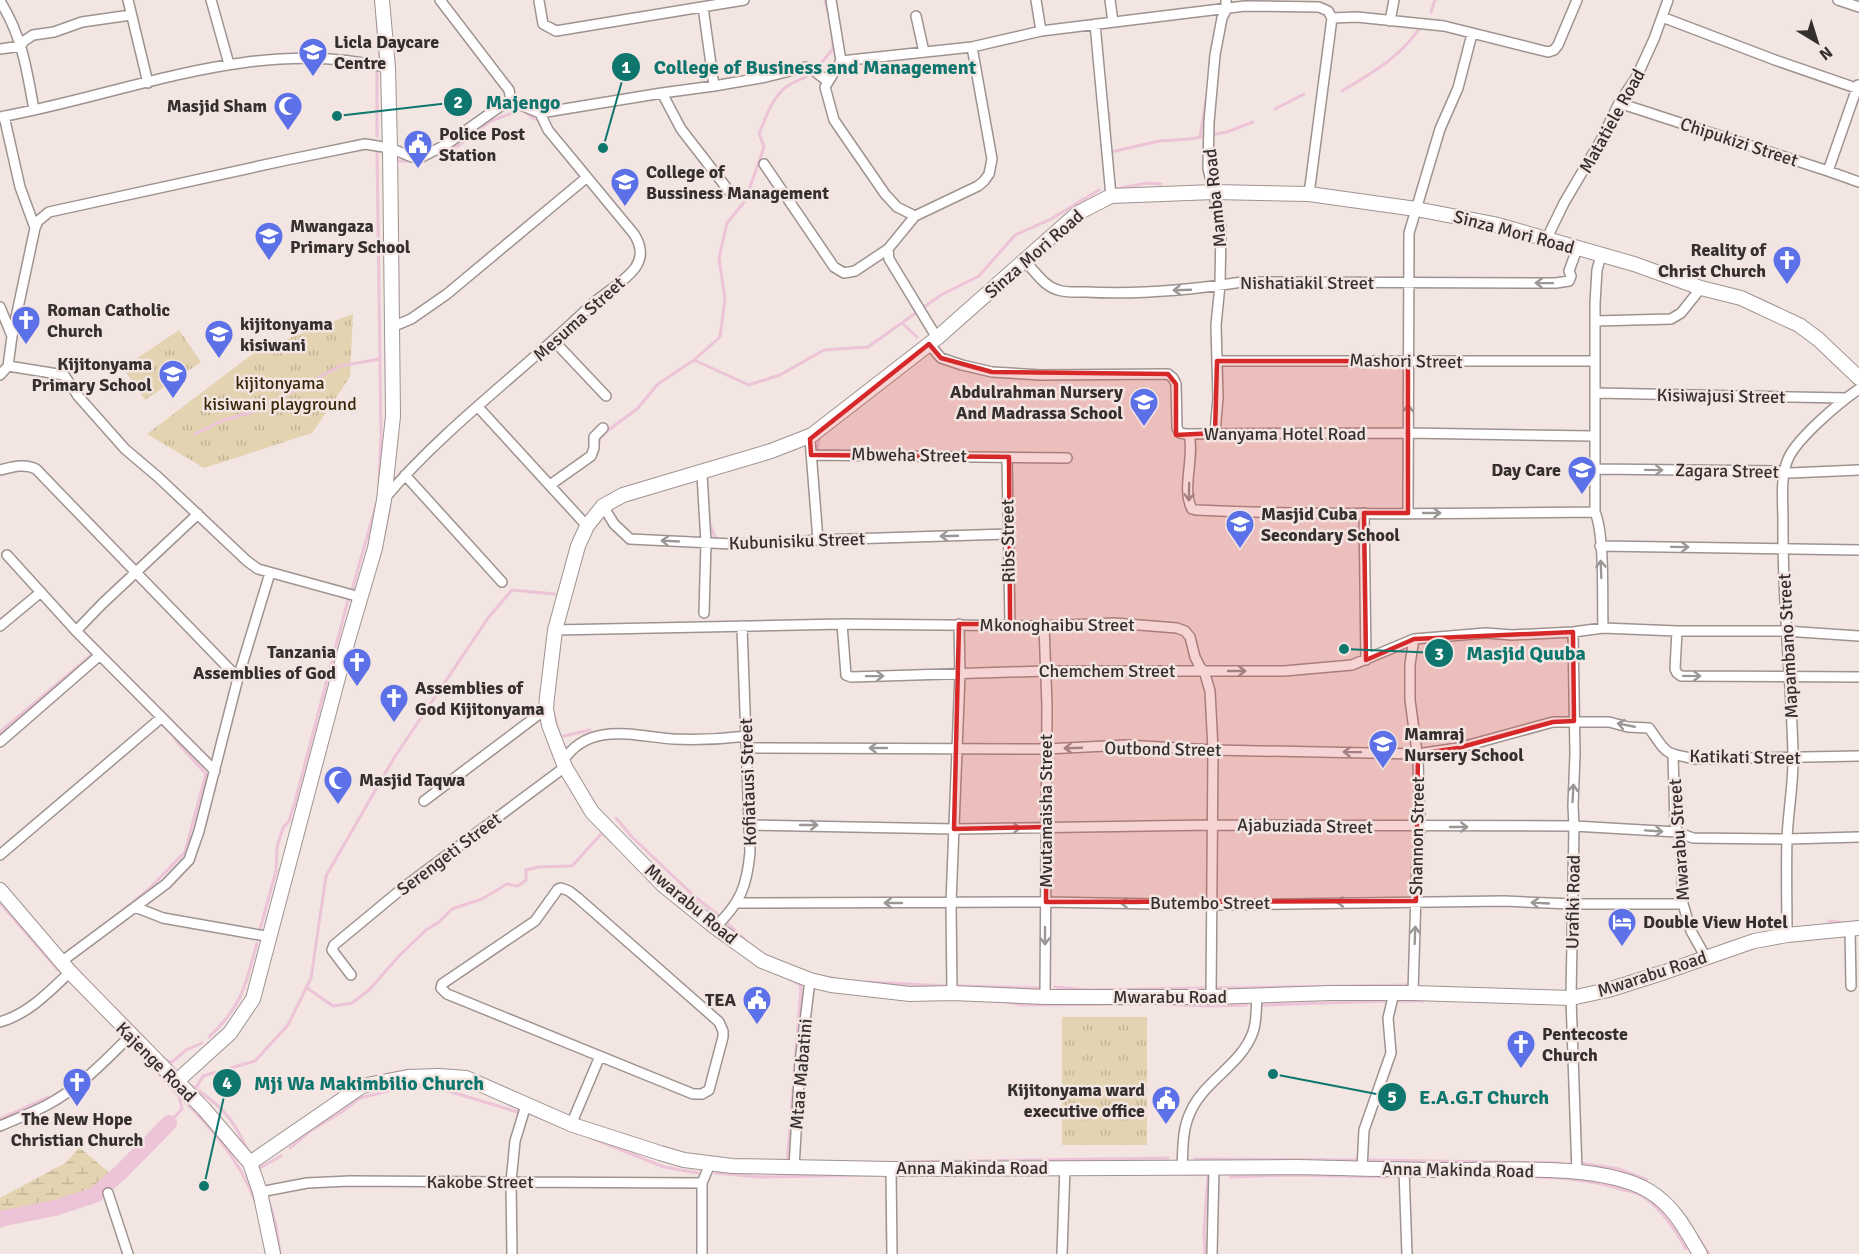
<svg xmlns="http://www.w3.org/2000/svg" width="1859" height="1254" viewBox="0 0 1859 1254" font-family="Signika,sans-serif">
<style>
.wetland{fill:url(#wetland-marsh)}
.park{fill:url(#park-tufts)}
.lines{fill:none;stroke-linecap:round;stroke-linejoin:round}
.stream{stroke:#ecc3d7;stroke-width:3}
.river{stroke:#ecc3d7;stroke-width:16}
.street-casing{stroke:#9f938f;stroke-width:12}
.secondary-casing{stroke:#9f938f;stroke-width:16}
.street{stroke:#fff;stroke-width:9}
.secondary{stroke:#fff;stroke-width:14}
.oneway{stroke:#9a9796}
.marked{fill:#d62828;fill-opacity:0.2;stroke:#d62828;stroke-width:4.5;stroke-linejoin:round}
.labels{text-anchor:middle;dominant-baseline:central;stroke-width:5;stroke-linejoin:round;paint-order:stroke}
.poi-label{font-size:18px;font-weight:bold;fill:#352f2e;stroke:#f3e5e2;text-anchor:start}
.street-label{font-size:18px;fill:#352f2e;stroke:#f3e5e2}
.park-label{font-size:18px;fill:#362808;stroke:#f3e5e2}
.leader{fill:none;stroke:#0f766e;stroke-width:2}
.callout-dot{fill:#0f766e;stroke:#f3e5e2;stroke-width:2}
.mark-label{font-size:18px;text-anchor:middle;font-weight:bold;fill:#fff}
.callout-label{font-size:20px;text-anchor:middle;font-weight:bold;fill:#0f766e;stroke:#f3e5e2;stroke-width:5;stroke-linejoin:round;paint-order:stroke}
</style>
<defs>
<pattern id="wetland-marsh" width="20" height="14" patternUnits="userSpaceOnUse" patternTransform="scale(1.5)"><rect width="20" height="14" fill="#e3d3b1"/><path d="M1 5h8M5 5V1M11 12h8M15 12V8" fill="none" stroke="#c3b599"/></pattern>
<pattern id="park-tufts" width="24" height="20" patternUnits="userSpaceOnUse" patternTransform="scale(1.5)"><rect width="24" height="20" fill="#e3d3b1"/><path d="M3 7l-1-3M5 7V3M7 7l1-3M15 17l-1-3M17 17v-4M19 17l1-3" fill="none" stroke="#c3b599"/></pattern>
</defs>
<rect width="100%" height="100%" fill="#f3e5e2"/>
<path class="wetland" d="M79 1147 118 1180 86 1204 25 1216 0 1228V1198L67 1162Z"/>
<path class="park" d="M353 314 350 377 312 433 204 468 147 434 258 350Z
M179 330 201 362 145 400 123 368Z
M1062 1017H1147V1145H1062Z"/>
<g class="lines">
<path class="stream" d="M825 0 830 19
M376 1 380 64
M1431 12 1435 0
M393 51 394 61
M820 64 833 49V37
M1342 91C1373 72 1400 58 1421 26
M1275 109 1304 94
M1109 113V128
M551 116 559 114
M377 136V69
M1200 137 1208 88
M377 149 381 435 379 484
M1110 150 1111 152 1159 141 1190 139 1227 132 1253 122
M432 156 458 146 489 122 522 109 531 117 541 122
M394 161H412
M1116 189 1146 183 1161 184
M397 221 398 289
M902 323 917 337
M694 360 720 337 725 299 719 258 727 223 745 201 762 153 764 146 759 134C766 117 772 96 789 85 796 81 804 78 811 74
M195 434 222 421 258 410 340 366 380 359
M817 450 820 436
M594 456 597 454 600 438 607 431 637 409 658 384 694 360 749 385 780 375 824 350 868 347 941 295 979 276 1015 235 1051 219 1099 190
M708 519 716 540
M383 540 390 507
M352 590 376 505
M552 708 560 737 590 730
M0 732 94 653
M616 818 632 837 694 896 718 915
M0 903 59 971
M111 920 148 890 185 852 206 774 177 742 172 732
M725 921 747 942
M1829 921 1845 923
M259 933 276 871 277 847 283 828 289 821 295 802 348 600
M72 964 94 987
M820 976 837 979
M67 979 92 1004
M867 982 947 986
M959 986 1041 988
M1055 987 1088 990 1203 988
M307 988 333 1006 352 1003 369 990 399 956 426 930 439 922 452 909 482 899 507 884 518 886 526 880V870L538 867 572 866 602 833 614 844
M1216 988 1410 985
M1001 1001 1023 1005 1142 1004
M1399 1001H1423
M1157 1004 1211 1006 1247 1005
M1263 1005 1389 1001
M115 1009 144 1038
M209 1037C243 1005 245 986 257 943
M141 1054 179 1096
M165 1060 172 1062 186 1050 202 1043
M368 1078 409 1070
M804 1078 807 1043
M186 1082C219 1104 232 1115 248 1151
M196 1088 203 1076 255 1061 288 1025 311 978 326 876 394 758 488 618 512 590 555 594
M334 1097 349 1087
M0 1119 48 1097
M169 1123 182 1109 179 1096C211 1127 239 1159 255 1201
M594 1139 664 1167 698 1173
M290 1148 310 1131 340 1113 360 1098 405 1087H435L521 1113
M1195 1159 1358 1160
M1370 1160 1561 1163
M905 1162 1168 1158
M1580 1163 1619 1169 1647 1180
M787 1164 801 989 800 985 790 979
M256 1170 281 1156
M715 1173 760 1177 879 1175
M1188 1174 1201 1175
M1230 1177 1291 1175 1386 1177
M1458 1177C1513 1177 1571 1173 1624 1190 1630 1191 1637 1193 1642 1196 1660 1207 1676 1231 1686 1249
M887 1193V1240
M269 1202 276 1225 280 1253
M1698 1237 1709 1254
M1205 1254 1204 1230 1208 1176"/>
<path class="river" d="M0 1219 55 1208 95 1195 120 1173 169 1123"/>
<g class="street-casing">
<path id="street" d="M128 0 148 83
M211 0 229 64
M440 0 509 90 511 101
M831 0 841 61
M1036 0 1041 31
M1110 0 1113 22
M1838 0 1859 7
M0 1C22 36 27 70 34 110
M539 1 543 24 556 31 744 0
M703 7 714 86
M916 16 924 52
M1662 17 1775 60 1859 89
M1332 18 1357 17 1444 26 1548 52 1554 50 1558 45 1577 0
M1390 21 1394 0
M1095 24 1111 196
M0 49 21 46 24 41 33 35 54 32 82 22 131 15
M841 61 972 47 1041 31 1245 6 1319 7 1328 11 1332 18 1309 194
M841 61 825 87 834 120 885 194 897 207 915 216
M662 93 681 129 729 191
M1619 103 1828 171 1859 182
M4 116 20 187 35 228
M0 117C127 94 257 35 388 68
M764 164 834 267 844 273 855 271 888 249 915 216 978 186 984 181 989 174 992 159 972 47
M1828 171 1858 85
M1547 238 1564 203 1601 140 1619 103 1637 76 1654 39 1668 0
M888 249 889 259 937 338
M1601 255 1597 270 1595 303V512C1605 536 1602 599 1603 628
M1024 261C1035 270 1043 286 1058 290 1066 293 1077 292 1086 292 1138 295 1190 290 1242 282L1556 283 1569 281 1571 276 1569 271 1577 249
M0 307 12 336
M1595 321 1671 319 1681 313 1701 288
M392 327 411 319 447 294 586 178
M554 341 606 396
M929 344 941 358 962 365 992 372 1041 375 1168 374 1173 378 1176 384 1177 428 1180 433 1186 434 1408 433 1593 436
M1217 361H1594
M8 366 64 375 78 396 125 449 158 477 247 561 258 569 360 597
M0 375 8 366 12 336 35 228 38 221 49 212 287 160 365 144 390 148 412 157 420 158 447 144 502 105 511 101 540 113 662 93 714 86 766 77 806 67 813 70 827 81
M1596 393 1846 398
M478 407 587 526
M1215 433 1218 398 1216 325 1220 285 1221 227 1208 168 1209 122 1215 55 1222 18 1226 10V0
M1189 434C1195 457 1181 489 1192 509L1196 510C1328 516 1462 513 1595 512
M812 435 810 439 818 540
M811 455 1067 458
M1007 458 1010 624
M1595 469 1778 471 1790 473 1859 470
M0 470C12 467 25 463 36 469L238 678
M700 472 702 474 706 543 704 613
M405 475 502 582
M550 485 591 456 594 448V437L603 428
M385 498C445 427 523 371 589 307 603 293 623 284 635 268 643 257 641 245 634 234L548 130 540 113
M603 506 614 524 630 539 732 544 782 543 818 540 1007 534
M1364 513 1366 660
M1408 513 1409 233 1440 129 1458 88 1472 34
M1600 546 1859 550
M7 555 76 631 215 771
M842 624 846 675 851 677 1045 671H1284L1352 665 1414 639 1486 633 1512 635 1573 632 1603 628 1677 631H1785L1859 636
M0 626 41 592
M1044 626 1047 706 1045 997
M555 630 842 624 1044 626 1114 623 1177 628 1185 631 1190 637 1195 657 1200 667 1204 671 1210 691 1213 750 1211 997
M76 631 102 604 198 514
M1677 631 1675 669 1677 673 1681 676 1859 677
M1573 632 1575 754 1573 806 1574 826 1571 998 1577 1172
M0 742 100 655
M748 748 1046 749 1126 745 1213 750 1417 754 1458 748 1553 722H1609L1628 727 1649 728C1668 754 1662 753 1696 759L1859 756
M1673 755 1675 824 1681 843 1683 904 1691 931 1705 956
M563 761C589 721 634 736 673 739 698 740 723 739 748 736
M424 801 546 709
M751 825 954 829 1212 825 1574 826 1677 832 1693 838 1787 839 1859 837
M0 855 161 718
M561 888 569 891 578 898 719 1022 723 1031V1037L709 1090 702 1094H693L447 994 441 988 442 984 535 921 558 889Z
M737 903 1046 902 1211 905 1504 901 1572 904H1683
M135 907 163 918 271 937
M715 927C740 904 747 886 750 852L742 626
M1850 928 1851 986
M1787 935C1787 903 1786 871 1787 839 1788 811 1794 782 1793 753 1791 676 1782 599 1783 522 1783 502 1780 477 1788 459 1797 438 1840 402 1859 389
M61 962 166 884 189 860 199 831 238 678 270 573
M351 975 332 950 334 945 404 887 565 767
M952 993 951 903 960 674 959 624
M1413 993 1417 861 1420 827 1418 760 1410 700V664L1414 639
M0 1022C28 1014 49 992 70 972
M573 1125V1120L600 1056
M0 1126C16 1119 32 1113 47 1105 79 1088 105 1061 130 1036
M794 1168 800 1063 810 980
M1182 1168C1183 1150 1182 1130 1190 1113 1203 1081 1241 1066 1253 1032 1257 1021 1256 1007 1257 995
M891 1169 892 1254
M1362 1169 1364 1130 1391 1053 1388 1018 1394 993
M1404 1170 1407 1254
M260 1192 307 1183 350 1181 702 1183
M108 1193 128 1254
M512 1254 511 1182 515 1141 526 1105
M702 1254V1183L710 1164
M1062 1254 1065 1167
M1212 1254 1214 1168"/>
</g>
<g class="secondary-casing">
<path id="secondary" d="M1859 378 1818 339 1799 325 1741 298 1701 288 1634 264 1494 224 1416 209 1309 194 1214 192 1111 196 1078 213 937 338 812 435 771 451 623 495 603 506 587 526 578 546 555 630 547 697 546 709 549 725 565 767 592 812 663 885 715 927 762 961 810 980 831 985 910 994 952 993 1045 997H1211L1331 993H1413L1571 998 1608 990 1665 972 1754 941 1787 935 1859 928
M0 890 70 972 204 1109 250 1163 260 1192 273 1254
M176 1082 230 1033 253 999 348 640 375 548 384 500 393 416 390 148 388 68 382 0
M250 1163 362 1086 408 1077 439 1076 466 1078 573 1125 660 1153 684 1160 732 1166 891 1169 1298 1167C1348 1168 1398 1170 1448 1170 1504 1170 1602 1163 1649 1191 1674 1206 1686 1230 1700 1254"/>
</g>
<use href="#street" class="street"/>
<use href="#secondary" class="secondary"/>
</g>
<defs><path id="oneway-shaft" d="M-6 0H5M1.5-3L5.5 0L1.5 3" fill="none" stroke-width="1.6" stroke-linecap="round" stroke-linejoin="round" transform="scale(1.5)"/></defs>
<g class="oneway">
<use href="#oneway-shaft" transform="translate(1544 283) rotate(-179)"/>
<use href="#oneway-shaft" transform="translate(1182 290) rotate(178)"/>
<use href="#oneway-shaft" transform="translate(1408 413) rotate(-89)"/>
<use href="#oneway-shaft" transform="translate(1654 470) rotate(1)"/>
<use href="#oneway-shaft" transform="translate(1189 492) rotate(91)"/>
<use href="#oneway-shaft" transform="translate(1432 513)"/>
<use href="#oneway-shaft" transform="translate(949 536) rotate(178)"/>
<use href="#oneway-shaft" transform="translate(670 541) rotate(-177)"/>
<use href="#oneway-shaft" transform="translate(1680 547) rotate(1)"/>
<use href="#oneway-shaft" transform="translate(1601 569) rotate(-92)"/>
<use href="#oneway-shaft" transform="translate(1237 671)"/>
<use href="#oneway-shaft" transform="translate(875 676) rotate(-1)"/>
<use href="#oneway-shaft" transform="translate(1692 676) rotate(1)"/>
<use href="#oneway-shaft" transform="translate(1626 725) rotate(-169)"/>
<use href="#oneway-shaft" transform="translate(878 748) rotate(-180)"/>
<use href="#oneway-shaft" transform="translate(1073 748) rotate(178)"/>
<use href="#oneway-shaft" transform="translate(1352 752) rotate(-179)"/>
<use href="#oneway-shaft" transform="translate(1573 793) rotate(-87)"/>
<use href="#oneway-shaft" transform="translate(809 825)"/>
<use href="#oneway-shaft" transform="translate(1459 827)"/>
<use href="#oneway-shaft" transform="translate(1012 828) rotate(-1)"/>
<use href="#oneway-shaft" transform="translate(1654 831) rotate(4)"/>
<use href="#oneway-shaft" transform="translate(1345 902) rotate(179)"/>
<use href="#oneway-shaft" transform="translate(893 903) rotate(180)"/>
<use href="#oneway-shaft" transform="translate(1129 903) rotate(-179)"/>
<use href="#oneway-shaft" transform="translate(1540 903) rotate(-177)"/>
<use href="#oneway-shaft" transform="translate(1415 935) rotate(-88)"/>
<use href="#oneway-shaft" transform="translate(1045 936) rotate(90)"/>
</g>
<path class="marked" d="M929 344 941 358 992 372 1168 374 1176 384V435L1215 433 1217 361H1408V513H1364L1366 660 1414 639 1573 632 1574 721 1553 722 1458 748 1418 754 1416 901 1046 902V827L954 829 959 624H1010L1009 457 811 455 810 439Z"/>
<defs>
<g id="school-pin" transform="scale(1.5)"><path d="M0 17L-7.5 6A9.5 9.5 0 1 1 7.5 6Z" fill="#5c70e7" stroke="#f3e5e2"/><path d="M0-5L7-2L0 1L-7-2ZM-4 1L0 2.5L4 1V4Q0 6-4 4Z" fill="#fff"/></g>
<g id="mosque-pin" transform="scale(1.5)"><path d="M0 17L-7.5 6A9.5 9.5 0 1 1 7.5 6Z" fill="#5c70e7" stroke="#f3e5e2"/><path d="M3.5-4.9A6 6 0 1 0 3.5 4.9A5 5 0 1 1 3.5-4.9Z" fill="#fff"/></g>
<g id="civic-pin" transform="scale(1.5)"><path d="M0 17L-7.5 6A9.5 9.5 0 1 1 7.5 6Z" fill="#5c70e7" stroke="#f3e5e2"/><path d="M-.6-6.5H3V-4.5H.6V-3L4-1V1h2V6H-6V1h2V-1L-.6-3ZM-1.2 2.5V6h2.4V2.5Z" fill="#fff"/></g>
<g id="university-pin" transform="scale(1.5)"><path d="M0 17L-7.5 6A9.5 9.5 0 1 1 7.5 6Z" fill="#5c70e7" stroke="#f3e5e2"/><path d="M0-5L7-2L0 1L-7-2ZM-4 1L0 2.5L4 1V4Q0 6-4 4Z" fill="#fff"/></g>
<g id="church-pin" transform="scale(1.5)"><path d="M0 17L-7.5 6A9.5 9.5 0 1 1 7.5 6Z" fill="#5c70e7" stroke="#f3e5e2"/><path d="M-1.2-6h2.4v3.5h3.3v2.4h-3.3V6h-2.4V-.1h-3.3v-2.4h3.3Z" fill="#fff"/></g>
<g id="hotel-pin" transform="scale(1.5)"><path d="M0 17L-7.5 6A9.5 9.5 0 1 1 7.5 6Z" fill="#5c70e7" stroke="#f3e5e2"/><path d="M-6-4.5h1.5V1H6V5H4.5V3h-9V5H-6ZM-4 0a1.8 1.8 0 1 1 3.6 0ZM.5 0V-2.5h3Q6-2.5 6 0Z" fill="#fff"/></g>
</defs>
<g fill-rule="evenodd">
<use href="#school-pin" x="313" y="52"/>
<use href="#mosque-pin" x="288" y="106"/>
<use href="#civic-pin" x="418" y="144"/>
<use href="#university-pin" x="625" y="182"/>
<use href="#school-pin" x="269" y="236"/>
<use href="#church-pin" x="1787" y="260"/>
<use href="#church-pin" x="26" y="320"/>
<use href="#school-pin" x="219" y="334"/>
<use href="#school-pin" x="173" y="374"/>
<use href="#school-pin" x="1144" y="402"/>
<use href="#school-pin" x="1582" y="470"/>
<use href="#school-pin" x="1240" y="524"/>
<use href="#church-pin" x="357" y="662"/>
<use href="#church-pin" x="394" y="698"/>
<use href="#school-pin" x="1383" y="744"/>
<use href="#mosque-pin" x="338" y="780"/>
<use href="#hotel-pin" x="1622" y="922"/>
<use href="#civic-pin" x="757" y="1000"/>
<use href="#church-pin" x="1521" y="1044"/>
<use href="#church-pin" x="77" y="1082"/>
<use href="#civic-pin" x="1166" y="1100"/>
</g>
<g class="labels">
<g class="poi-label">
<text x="334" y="42">Licla Daycare<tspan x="334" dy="21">Centre</tspan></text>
<text x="267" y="106" text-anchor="end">Masjid Sham</text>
<text x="439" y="134">Police Post<tspan x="439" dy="21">Station</tspan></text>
<text x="646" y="172">College of<tspan x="646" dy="21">Bussiness Management</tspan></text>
<text x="290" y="226">Mwangaza<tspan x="290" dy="21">Primary School</tspan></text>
<text x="1766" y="250" text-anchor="end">Reality of<tspan x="1766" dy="21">Christ Church</tspan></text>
<text x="47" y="310">Roman Catholic<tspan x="47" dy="21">Church</tspan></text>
<text x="240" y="324">kijitonyama<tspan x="240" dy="21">kisiwani</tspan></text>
<text x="152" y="364" text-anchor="end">Kijitonyama<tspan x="152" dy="21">Primary School</tspan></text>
<text x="1123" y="392" text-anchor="end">Abdulrahman Nursery<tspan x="1123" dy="21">And Madrassa School</tspan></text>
<text x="1561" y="470" text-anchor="end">Day Care</text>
<text x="1261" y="514">Masjid Cuba<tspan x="1261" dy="21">Secondary School</tspan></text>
<text x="336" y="652" text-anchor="end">Tanzania<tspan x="336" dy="21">Assemblies of God</tspan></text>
<text x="415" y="688">Assemblies of<tspan x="415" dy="21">God Kijitonyama</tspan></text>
<text x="1404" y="734">Mamraj<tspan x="1404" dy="21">Nursery School</tspan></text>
<text x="359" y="780">Masjid Taqwa</text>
<text x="1643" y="922">Double View Hotel</text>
<text x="736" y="1000" text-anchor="end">TEA</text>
<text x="1542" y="1034">Pentecoste<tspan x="1542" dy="21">Church</tspan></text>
<text x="1145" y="1090" text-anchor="end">Kijitonyama ward<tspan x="1145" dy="21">executive office</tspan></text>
<text x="77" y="1119" text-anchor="middle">The New Hope<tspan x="77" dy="21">Christian Church</tspan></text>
</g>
<g class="street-label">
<text transform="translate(1612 121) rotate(-61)">Matatiele Road</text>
<text transform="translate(1739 142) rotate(18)">Chipukizi Street</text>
<text transform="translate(1215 198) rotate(-96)">Mamba Road</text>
<text transform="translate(1514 232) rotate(15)">Sinza Mori Road</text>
<text transform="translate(1034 254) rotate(-41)">Sinza Mori Road</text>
<text x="1307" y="283">Nishatiakil Street</text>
<text transform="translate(579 319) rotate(-42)">Mesuma Street</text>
<text transform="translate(1406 361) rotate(1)">Mashori Street</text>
<text transform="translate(1721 396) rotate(1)">Kisiwajusi Street</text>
<text x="1285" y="434">Wanyama Hotel Road</text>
<text transform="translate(909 455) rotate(1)">Mbweha Street</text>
<text transform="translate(1727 471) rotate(1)">Zagara Street</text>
<text transform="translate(797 541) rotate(-2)">Kubunisiku Street</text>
<text transform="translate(1008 541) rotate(-91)">Ribs Street</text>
<text x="1057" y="625">Mkonoghaibu Street</text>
<text transform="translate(1788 646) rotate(-93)">Mapambano Street</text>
<text x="1107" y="671">Chemchem Street</text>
<text transform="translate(1163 749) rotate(1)">Outbond Street</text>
<text transform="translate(1745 757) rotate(1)">Katikati Street</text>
<text transform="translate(748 782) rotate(-92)">Kofiatausi Street</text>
<text transform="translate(1046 811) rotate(-90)">Mvutamaisha Street</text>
<text transform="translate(1305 826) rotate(1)">Ajabuziada Street</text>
<text transform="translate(1417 836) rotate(-89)">Shannon Street</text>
<text transform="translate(1679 840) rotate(-94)">Mwarabu Street</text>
<text transform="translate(449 854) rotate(-37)">Serengeti Street</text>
<text transform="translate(1573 902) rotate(-89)">Urafiki Road</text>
<text x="1210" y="903">Butembo Street</text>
<text transform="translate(691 904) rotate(40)">Mwarabu Road</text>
<text transform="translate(1652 974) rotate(-18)">Mwarabu Road</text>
<text x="1170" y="997">Mwarabu Road</text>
<text transform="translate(156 1062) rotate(45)">Kajenge Road</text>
<text transform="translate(801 1074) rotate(-85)">Mtaa Mabatini</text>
<text x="972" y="1168">Anna Makinda Road</text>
<text transform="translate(1458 1170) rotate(1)">Anna Makinda Road</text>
<text x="480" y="1182">Kakobe Street</text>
</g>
<g class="park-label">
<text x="280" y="383">kijitonyama<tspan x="280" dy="21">kisiwani playground</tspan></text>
</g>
</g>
<path class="leader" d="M603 148L626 67M337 116L458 102M1344 649L1439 653M204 1186L227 1083M1273 1074L1392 1097"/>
<g class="callout-dot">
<circle cx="603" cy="148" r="6"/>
<circle cx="337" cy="116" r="6"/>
<circle cx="1344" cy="649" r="6"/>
<circle cx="204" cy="1186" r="6"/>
<circle cx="1273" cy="1074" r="6"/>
<circle cx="626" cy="67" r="15"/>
<circle cx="458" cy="102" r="15"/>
<circle cx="1439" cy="653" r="15"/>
<circle cx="227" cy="1083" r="15"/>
<circle cx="1392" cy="1097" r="15"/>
</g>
<g class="mark-label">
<text x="626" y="73">1</text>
<text x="458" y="108">2</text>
<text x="1439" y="660">3</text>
<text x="227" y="1089">4</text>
<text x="1392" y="1103">5</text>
</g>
<g class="callout-label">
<text x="815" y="74">College of Business and Management</text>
<text x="523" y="109">Majengo</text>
<text x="1526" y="660">Masjid Quuba</text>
<text x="369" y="1090">Mji Wa Makimbilio Church</text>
<text x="1484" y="1104">E.A.G.T Church</text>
</g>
<g transform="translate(1817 42) rotate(142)" stroke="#f3e5e2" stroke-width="4.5" paint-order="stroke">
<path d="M0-4.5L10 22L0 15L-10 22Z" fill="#352f2e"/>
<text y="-9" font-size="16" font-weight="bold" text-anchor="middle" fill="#352f2e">N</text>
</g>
</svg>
